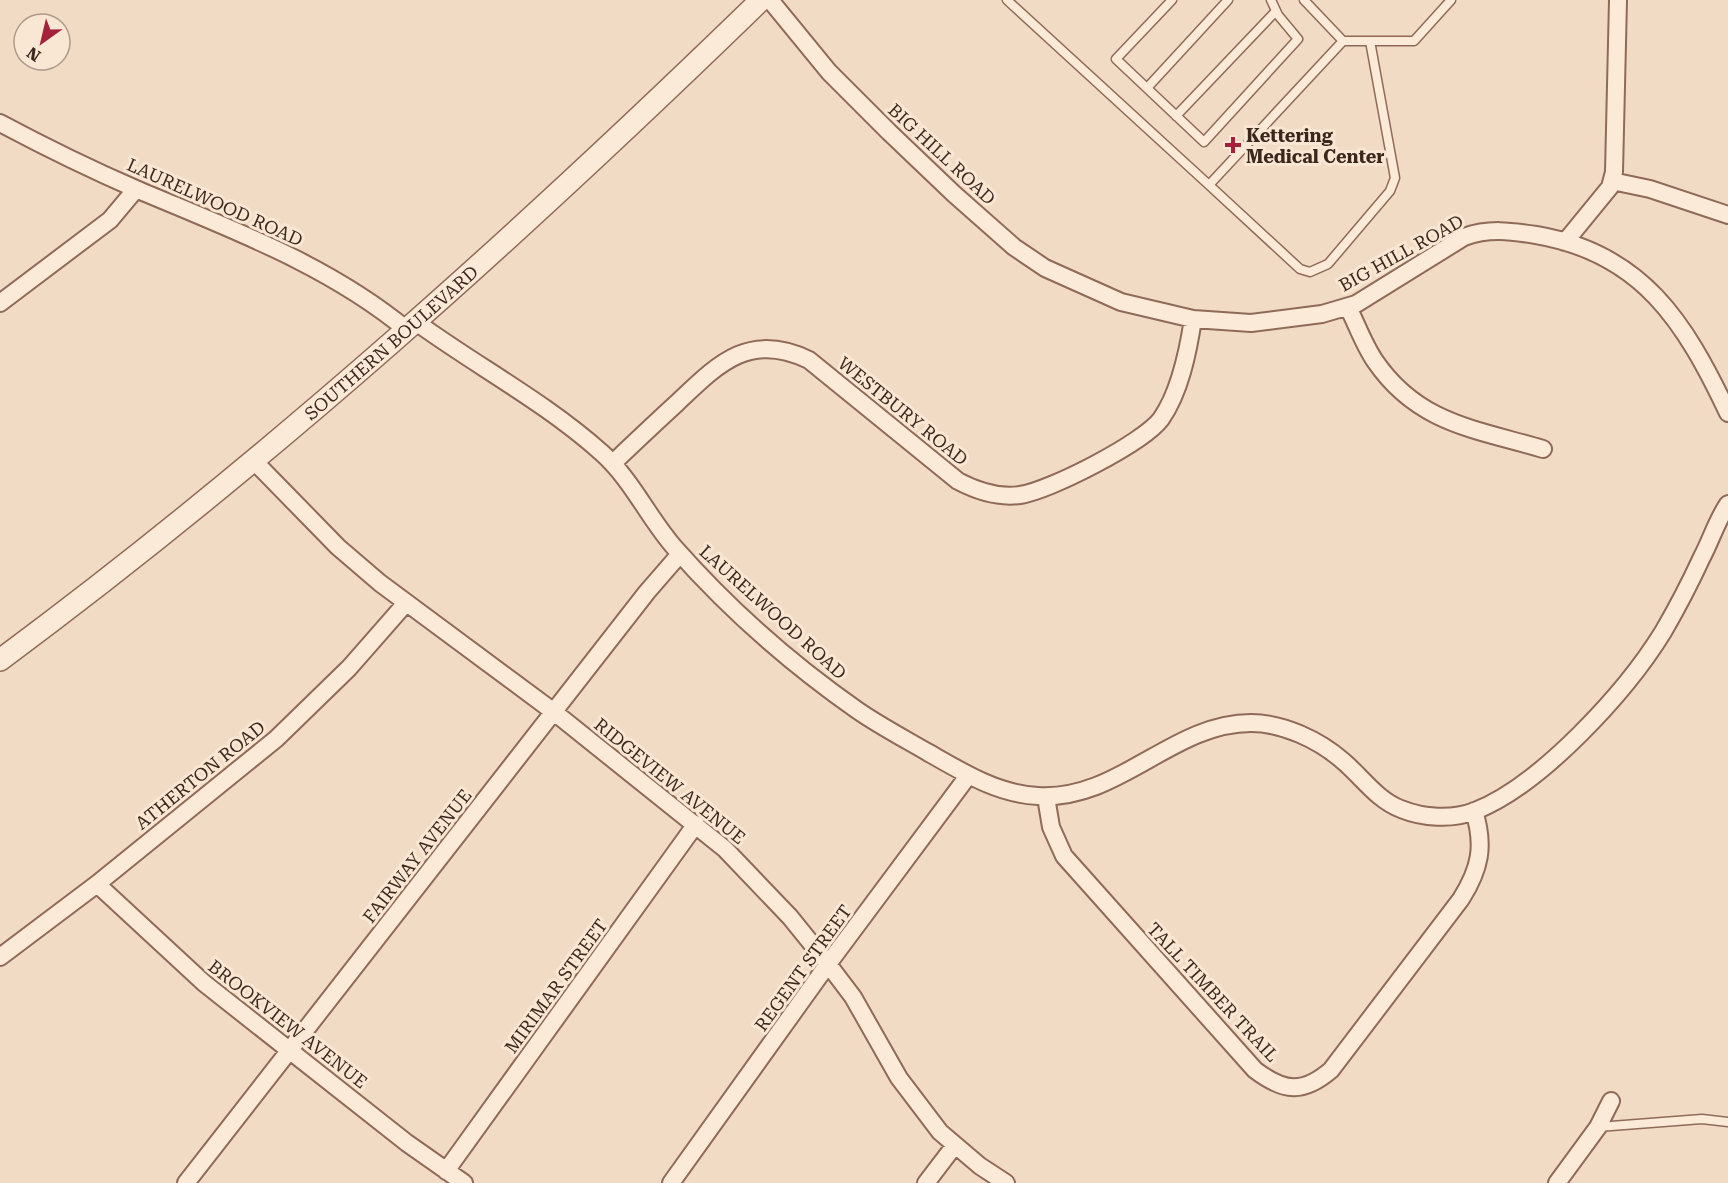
<svg xmlns="http://www.w3.org/2000/svg" width="1728" height="1183" viewBox="0 0 1728 1183" font-family="'Roboto Serif',serif">
<style>
.lines{fill:none;stroke-linecap:round;stroke-linejoin:round}
.service-casing{stroke:#8f6a58;stroke-width:11}
.minor-casing{stroke:#8f6a58;stroke-width:20}
.tertiary-casing{stroke:#8f6a58;stroke-width:24}
.service{stroke:#fcead8;stroke-width:8}
.minor{stroke:#fcead8;stroke-width:16}
.tertiary{stroke:#fcead8;stroke-width:21}
.poi-dot{fill:#a4223c;stroke:#f9e7d4;stroke-width:2}
.labels{text-anchor:middle;dominant-baseline:central;stroke-width:6;stroke-linejoin:round;paint-order:stroke}
.poi-label{font-size:18px;font-weight:bold;fill:#3d271d;stroke:#f9e7d4;text-anchor:start}
.street-label{font-size:18px;fill:#3d271d;stroke:#f9e7d4}
</style>
<rect width="100%" height="100%" fill="#f2dbc4"/>
<g class="lines">
<g class="service-casing">
<path id="service" d="M1007 0 1209 185 1343 41 1304 0
M1172 0 1116 59 1204 142 1298 39 1278 15 1271 0
M1343 41H1414L1451 0
M1147 88 1228 0
M1176 116 1276 11
M1209 185 1300 269 1310 272 1328 264 1390 191 1395 178 1370 41
M1598 1127 1702 1119 1728 1122"/>
</g>
<g class="minor-casing">
<path id="minor" d="M770 0 829 72 889 132 954 194 1014 247 1045 268 1121 302 1193 319 1251 323 1322 314 1356 304 1464 237C1489 228 1510 231 1536 235 1642 253 1685 322 1728 413
M0 123C45 147 90 169 136 189 230 229 327 264 407 330
M1612 181 1650 189 1728 215
M1565 242 1610 187 1614 172 1618 0
M0 303 110 220 136 189
M1348 307C1357 325 1364 345 1375 361 1418 424 1476 429 1543 449
M416 322C478 367 545 402 602 453 632 480 648 517 674 547 727 607 791 664 857 710 880 726 905 739 929 753 964 773 998 794 1038 796 1119 801 1172 723 1251 723 1283 723 1319 740 1343 761 1362 777 1377 800 1401 809 1423 818 1452 820 1475 811 1541 785 1626 692 1663 632 1677 608 1690 583 1702 557 1711 540 1717 520 1728 504
M254 461 338 547 380 583 554 712 725 849 790 917 828 964 853 997 899 1078 940 1132 980 1166 1006 1183
M613 463C634 443 655 423 677 403 718 364 749 331 809 360L958 481C977 491 998 498 1020 495 1049 491 1143 443 1161 419 1180 392 1188 352 1193 319
M1046 797 1051 827 1064 856 1255 1070C1284 1092 1303 1094 1331 1070L1461 899C1480 869 1485 846 1474 811
M97 884 204 983 407 1143 464 1183
M0 957 97 884 276 739 349 668 406 603
M446 1171 696 824
M186 1183 647 592 680 554
M671 1183 828 964 968 776
M926 1183 955 1145
M1557 1183 1598 1127 1611 1101"/>
</g>
<g class="tertiary-casing">
<g id="tertiary">
<path id="s1" d="M0 660C270 460 520 234 761 0"/>
</g>
</g>
<use href="#service" class="service"/>
<use href="#minor" class="minor"/>
<use href="#tertiary" class="tertiary"/>
</g>
<path class="poi-dot" d="M1230 136h6v6h6v6h-6v6h-6v-6h-6v-6h6z"/>
<g class="labels">
<g class="poi-label">
<text x="1246" y="135">Kettering<tspan x="1246" dy="21">Medical Center</tspan></text>
</g>
<g class="street-label">
<text transform="translate(942 154) rotate(43)">BIG HILL ROAD</text>
<text transform="translate(215 202) rotate(24)">LAURELWOOD ROAD</text>
<text transform="translate(1401 253) rotate(-29)">BIG HILL ROAD</text>
<text stroke="none"><textPath href="#s1" startOffset="504">SOUTHERN BOULEVARD</textPath></text>
<text transform="translate(903 411) rotate(39)">WESTBURY ROAD</text>
<text transform="translate(773 612) rotate(42)">LAURELWOOD ROAD</text>
<text transform="translate(200 775) rotate(-39)">ATHERTON ROAD</text>
<text transform="translate(670 781) rotate(39)">RIDGEVIEW AVENUE</text>
<text transform="translate(417 856) rotate(-52)">FAIRWAY AVENUE</text>
<text transform="translate(803 968) rotate(-54)">REGENT STREET</text>
<text transform="translate(556 986) rotate(-54)">MIRIMAR STREET</text>
<text transform="translate(1213 992) rotate(47)">TALL TIMBER TRAIL</text>
<text transform="translate(288 1024) rotate(38)">BROOKVIEW AVENUE</text>
</g>
</g>
<g transform="translate(42 42) rotate(214)"><circle r="28" fill="#f9e7d4" stroke="#ae9a8b" stroke-width="1.5"/>
<path d="M0-4.5L10 22L0 15L-10 22Z" fill="#a4223c"/>
<text y="-9" font-size="16" font-weight="bold" text-anchor="middle" fill="#3d271d">N</text>
</g>
</svg>
